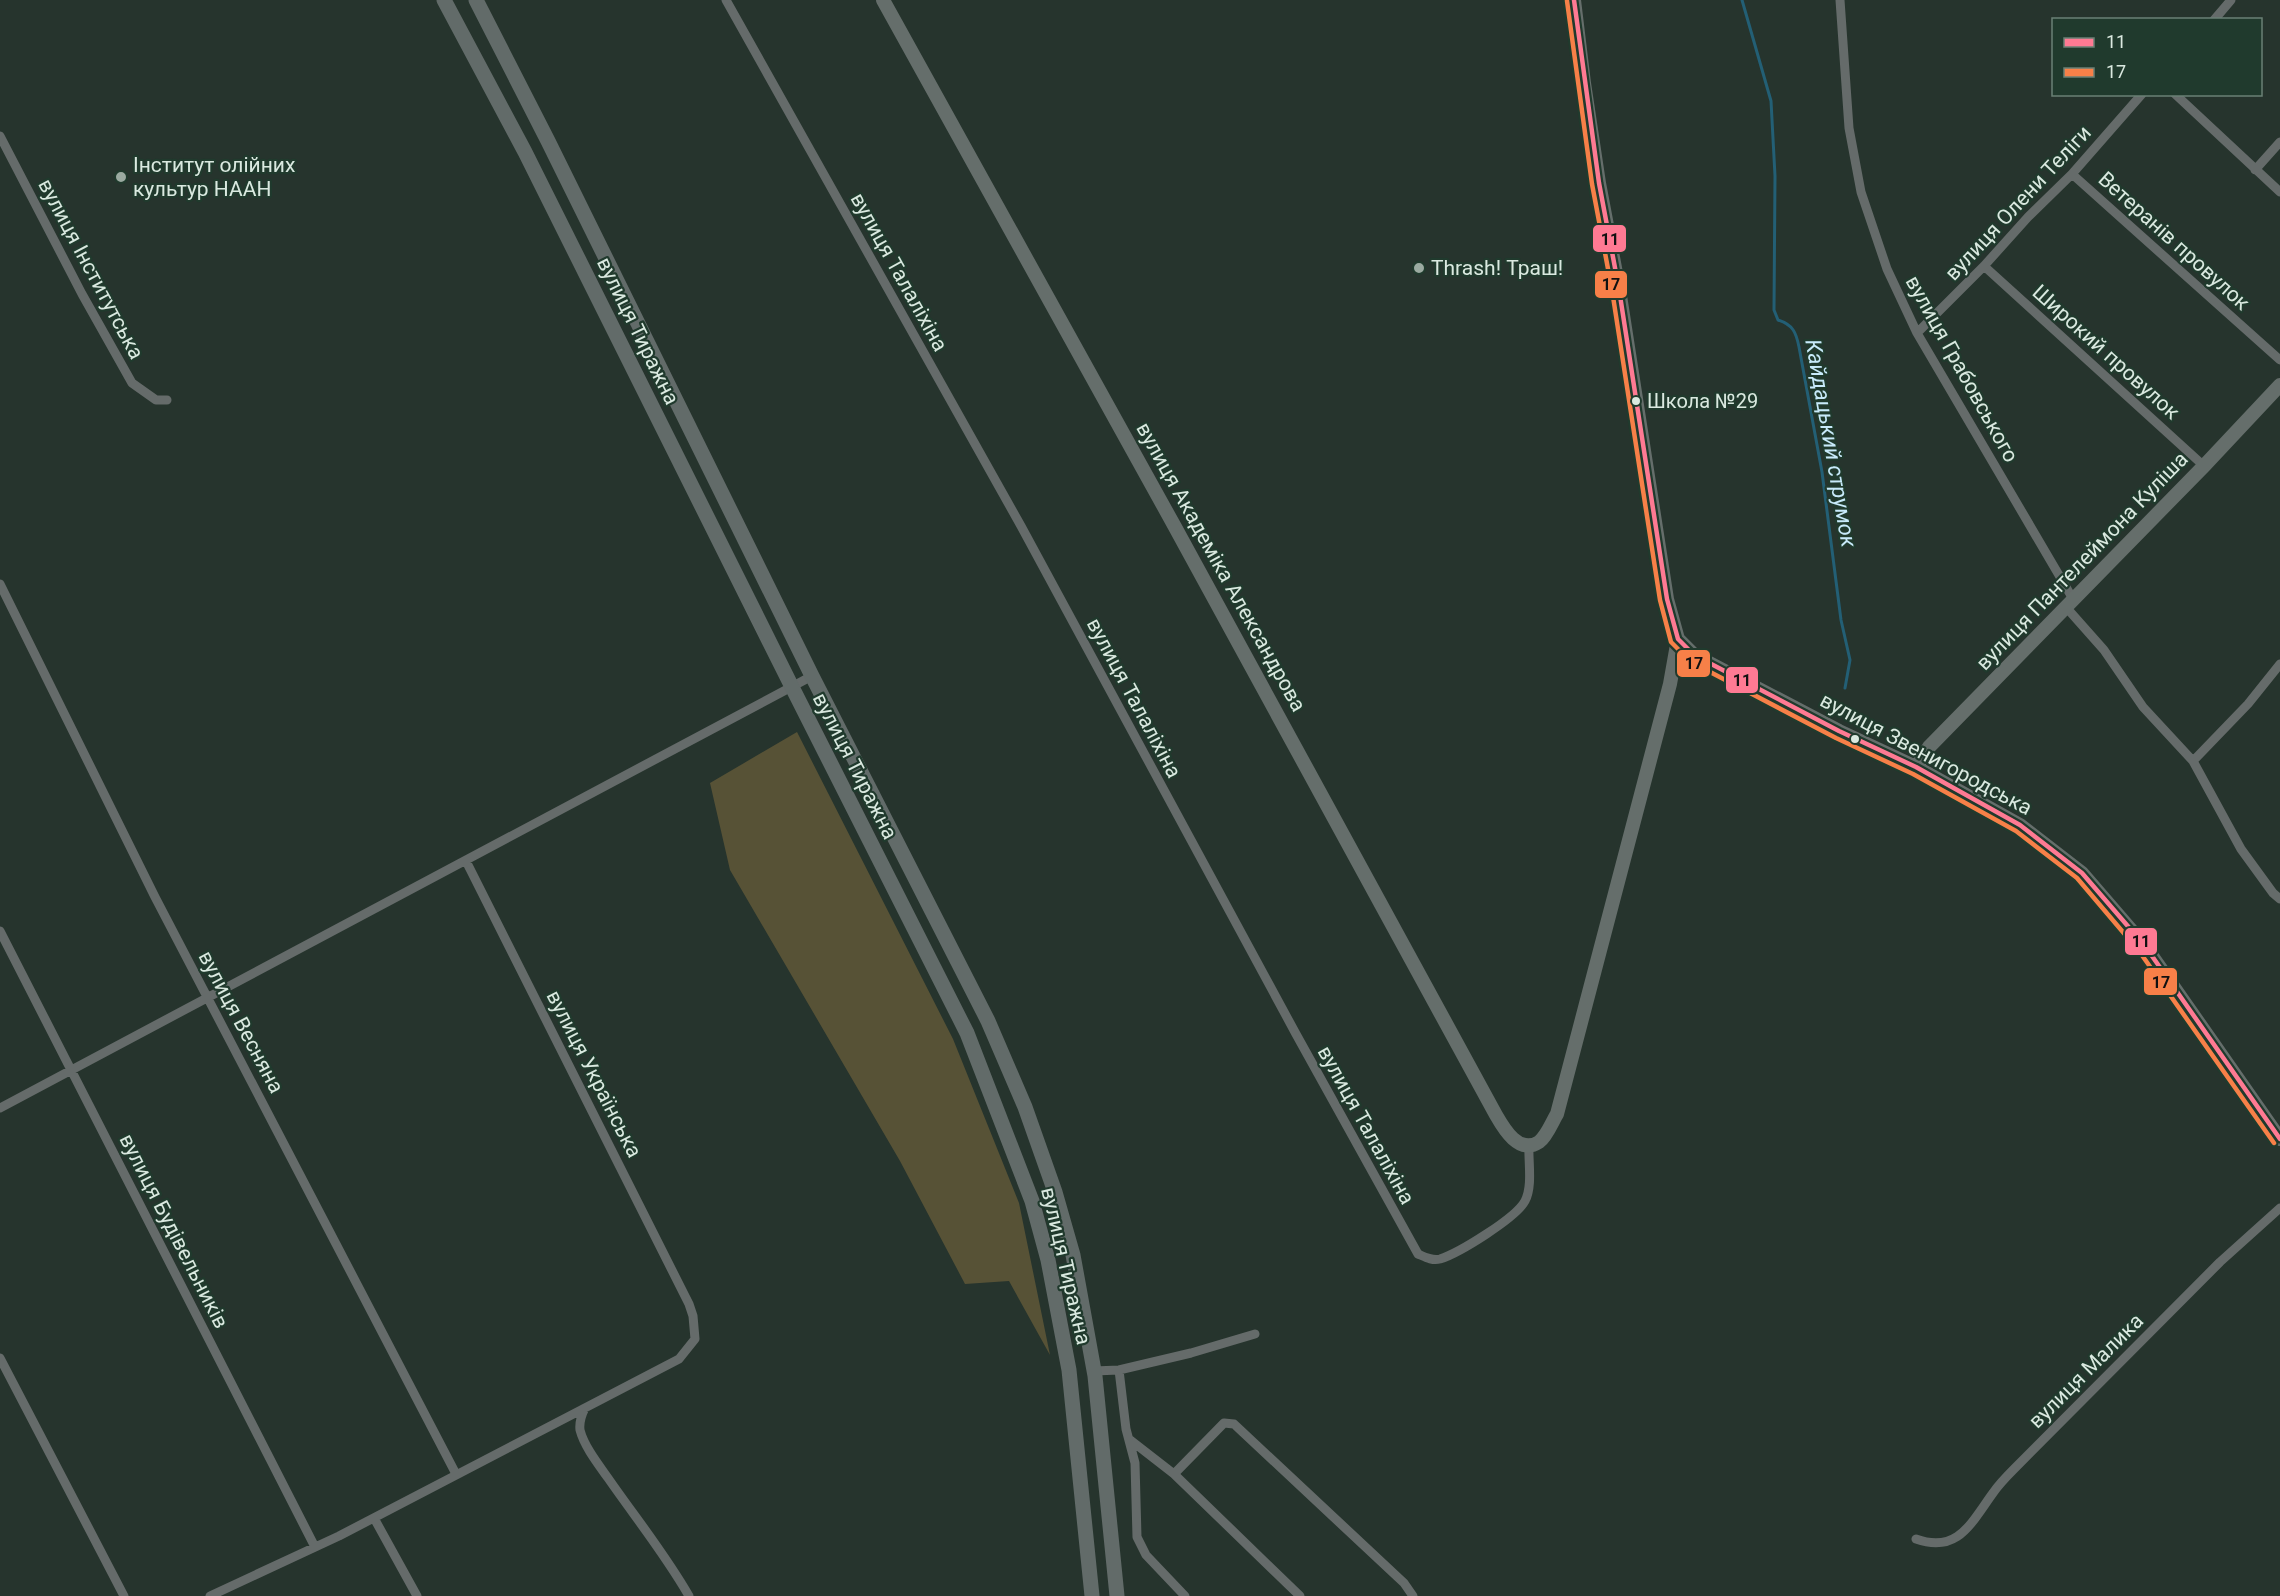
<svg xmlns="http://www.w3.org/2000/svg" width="2280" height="1596" viewBox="0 0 2280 1596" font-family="Roboto,sans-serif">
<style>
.green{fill:#575236}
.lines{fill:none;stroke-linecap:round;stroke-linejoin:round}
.stream{stroke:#235f75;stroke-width:3}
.street{stroke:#656b6a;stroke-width:9}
.secondary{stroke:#656e6b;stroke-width:14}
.primary{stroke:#626b69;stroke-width:15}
.bus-1-casing{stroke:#203a2d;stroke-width:9}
.bus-2-casing{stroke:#203a2d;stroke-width:9}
.bus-1{stroke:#fe7a93;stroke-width:4.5}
.bus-2{stroke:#f78048;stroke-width:4.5}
.poi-dot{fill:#9baaa1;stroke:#203a2d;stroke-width:2}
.bus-dot{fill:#dae9e0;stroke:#203a2d;stroke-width:2}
.labels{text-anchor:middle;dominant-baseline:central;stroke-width:4.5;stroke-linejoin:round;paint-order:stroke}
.bus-label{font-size:20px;fill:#dae9e0;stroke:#203a2d;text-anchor:start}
.poi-label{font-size:21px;fill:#dae9e0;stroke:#203a2d;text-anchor:start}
.street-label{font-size:21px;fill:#dae9e0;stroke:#203a2d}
.water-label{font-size:22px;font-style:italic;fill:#c8eafa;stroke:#203a2d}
.line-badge{stroke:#203a2d;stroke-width:2}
.pale-badge-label{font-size:16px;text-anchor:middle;font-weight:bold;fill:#111}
</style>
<rect width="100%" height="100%" fill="#26342d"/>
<path class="green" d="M797 732 953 1039 1019 1203 1050 1355 1009 1281 965 1284 900 1161 730 870 710 783Z"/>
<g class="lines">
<path class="stream" d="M1742 0 1771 101 1775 176 1774 310 1778 320C1793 325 1796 332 1799 347L1822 472 1841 620 1850 660 1845 688"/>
<path class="street" d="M726 0 1021 526 1296 1034 1418 1254C1425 1257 1432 1261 1440 1259 1459 1253 1516 1218 1525 1201 1533 1186 1528 1161 1529 1145
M1840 0 1849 128 1861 192 1887 269 1917 333 2073 599
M2214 20 2231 0
M2175 94 2280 192
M0 136 82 294 132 383 156 400H167
M2255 170 2280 142
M2072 174 2280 360
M1984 266 2204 466
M1917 333 1984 266 2028 217 2072 174 2142 94
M0 584 155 897 456 1474
M2065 606 2104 650 2143 707 2193 761 2241 849 2273 893 2280 899
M2193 761 2248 704 2280 664
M0 931 315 1547
M0 1108 812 676
M0 1358 124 1596
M1119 1370 1126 1429 1135 1463 1137 1537 1146 1555 1185 1596
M1094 1371 1119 1370 1191 1353 1255 1334
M585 1408C582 1414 579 1422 580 1430 584 1446 598 1464 608 1478 635 1517 665 1554 689 1596
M1129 1439 1174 1474 1300 1596
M1174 1474 1224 1423 1234 1424 1404 1583 1413 1596
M374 1518 417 1596
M1916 1539C1958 1554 1971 1523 1993 1493 1999 1484 2007 1476 2015 1468L2220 1262 2280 1208
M210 1596 339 1536 679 1359 695 1339 693 1316 689 1304 466 861"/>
<path class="secondary" d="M883 0 1175 527 1496 1115C1504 1129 1519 1155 1539 1142 1547 1136 1552 1122 1557 1114L1670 684 1678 639 1667 599 1619 289 1599 183 1584 83 1574 0
M1678 639 1694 655 1839 731 1916 767 2020 825 2082 873 2145 946 2280 1139
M1916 767 1929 747 2204 466 2280 385"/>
<path class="primary" d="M444 0 525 152 792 687 967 1033 1032 1201 1048 1260 1069 1370 1092 1596
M476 0 548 141 812 676 988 1021 1025 1107 1055 1192 1073 1255 1095 1376 1117 1596"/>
<g class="bus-1-casing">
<path id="bus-1" d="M1574 0 1599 183 1619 289 1667 599 1678 639 1694 655 1839 731 1916 767 2020 825 2082 873 2145 946 2280 1139"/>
</g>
<g class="bus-2-casing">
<path id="bus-2" d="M1567 1 1592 184 1612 290 1660 600 1671 642 1691 662 1836 738 1913 774 2016 831 2077 878 2139 951 2274 1143"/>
</g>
<use href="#bus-1" class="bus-1"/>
<use href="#bus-2" class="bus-2"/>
</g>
<g class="poi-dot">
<circle cx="121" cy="177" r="6"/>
<circle cx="1419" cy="268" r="6"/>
</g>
<g class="bus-dot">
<circle cx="1636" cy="401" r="5"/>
<circle cx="1855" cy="739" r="5"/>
</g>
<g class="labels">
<g class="bus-label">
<text x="1647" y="401">Школа №29</text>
</g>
<g class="poi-label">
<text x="133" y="165">Інститут олійних<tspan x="133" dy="24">культур НААН</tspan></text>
<text x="1431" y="268">Thrash! Траш!</text>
</g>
<g class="street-label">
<text transform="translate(2018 203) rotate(-47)">вулиця Олени Теліги</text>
<text transform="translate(2174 241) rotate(42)">Ветеранів провулок</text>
<text transform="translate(91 269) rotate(62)">вулиця Інститутська</text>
<text transform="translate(899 272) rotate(61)">вулиця Талаліхіна</text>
<text transform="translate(638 331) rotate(64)">вулиця Тиражна</text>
<text transform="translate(2106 352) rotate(42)">Широкий провулок</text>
<text transform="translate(1962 369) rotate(61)">вулиця Грабовського</text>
<text transform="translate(2082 561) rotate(-46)">вулиця Пантелеймона Куліша</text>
<text transform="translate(1221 567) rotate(61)">вулиця Академіка Александрова</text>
<text transform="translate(1134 698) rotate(62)">вулиця Талаліхіна</text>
<text transform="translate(1926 754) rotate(28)">вулиця Звенигородська</text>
<text transform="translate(855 766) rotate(63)">вулиця Тиражна</text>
<text transform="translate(241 1022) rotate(62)">вулиця Весняна</text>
<text transform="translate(594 1074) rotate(63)">вулиця Українська</text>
<text transform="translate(1366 1125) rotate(61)">вулиця Талаліхіна</text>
<text transform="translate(174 1231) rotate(63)">вулиця Будівельників</text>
<text transform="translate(1066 1266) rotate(77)">вулиця Тиражна</text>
<text transform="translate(2086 1371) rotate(-45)">вулиця Малика</text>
</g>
<g class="water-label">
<text transform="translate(1831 443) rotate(80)">Кайдацький струмок</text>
</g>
</g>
<g class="line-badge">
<rect x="1592" y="224" width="35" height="29" rx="6" fill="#fe7a93"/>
<rect x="1594" y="270" width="34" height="29" rx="6" fill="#f78048"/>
<rect x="1676" y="649" width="35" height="29" rx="6" fill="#f78048"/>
<rect x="1725" y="666" width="34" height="28" rx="6" fill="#fe7a93"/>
<rect x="2124" y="927" width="34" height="29" rx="6" fill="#fe7a93"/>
<rect x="2143" y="967" width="35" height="29" rx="6" fill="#f78048"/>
</g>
<g class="pale-badge-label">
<text x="1610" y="245">11</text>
<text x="1611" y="290">17</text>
<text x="1694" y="669">17</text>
<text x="1742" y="686">11</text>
<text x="2141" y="947">11</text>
<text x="2161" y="988">17</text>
</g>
<rect x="2052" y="18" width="210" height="78" fill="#203a2d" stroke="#6a8075" stroke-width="1.5"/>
<rect x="2064" y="38" width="30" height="9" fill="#fe7a93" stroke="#6a8075" stroke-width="1.5"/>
<text x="2106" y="48" font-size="18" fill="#dae9e0">11</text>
<rect x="2064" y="68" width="30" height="9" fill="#f78048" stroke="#6a8075" stroke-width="1.5"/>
<text x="2106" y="78" font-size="18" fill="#dae9e0">17</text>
</svg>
